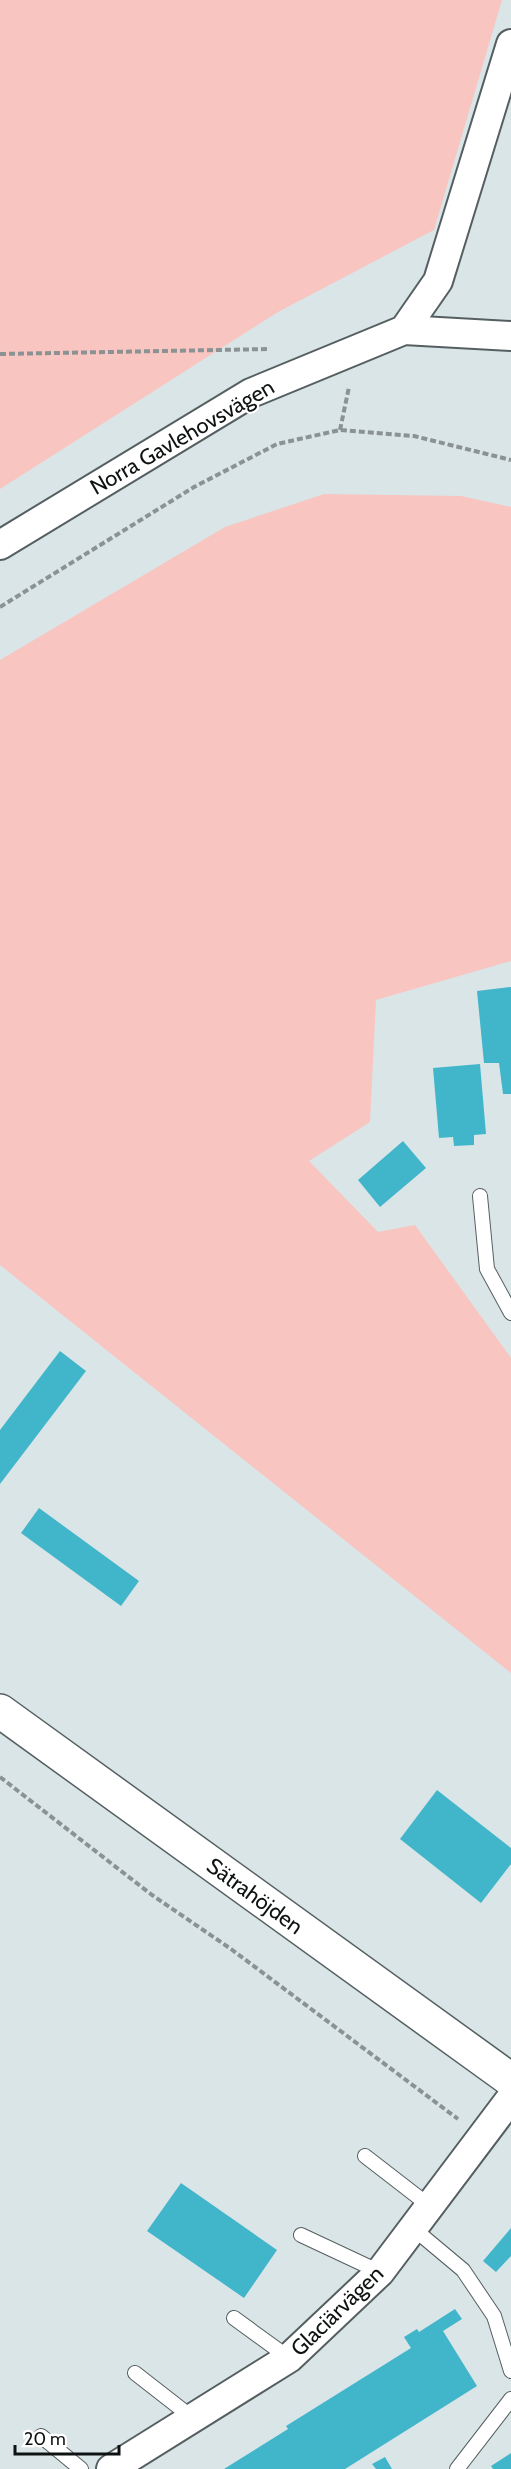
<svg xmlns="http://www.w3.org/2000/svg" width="511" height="2469" viewBox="0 0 511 2469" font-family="Cabin,sans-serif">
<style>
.green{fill:#f8c5c1}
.building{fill:#41b6cb}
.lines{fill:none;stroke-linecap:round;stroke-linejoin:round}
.service-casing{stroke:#555f61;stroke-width:16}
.minor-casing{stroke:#555f61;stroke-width:32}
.tertiary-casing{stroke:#555f61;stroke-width:36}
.path{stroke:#8a9293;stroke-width:4;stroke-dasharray:6 3;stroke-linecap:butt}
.service{stroke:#fff;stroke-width:14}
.minor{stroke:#fff;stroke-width:28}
.tertiary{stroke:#fff;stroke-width:33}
.labels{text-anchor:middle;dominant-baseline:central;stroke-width:4.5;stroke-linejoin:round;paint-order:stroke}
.street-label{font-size:22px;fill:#0e1212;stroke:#fff}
</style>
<rect width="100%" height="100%" fill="#dae5e7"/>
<path class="green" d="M0 0H502L434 230 278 312 0 489Z
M324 494 461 496 511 507V961L376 1000 370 1122 309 1161 378 1232 415 1225 511 1358V1673L0 1265V660L225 527Z"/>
<path class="building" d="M511 987V1094H503L499 1063H484L477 991Z
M480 1064 486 1134 474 1135V1145L454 1146 453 1137 439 1138 433 1068Z
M403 1141 426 1168 380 1207 358 1180Z
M60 1351 86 1371 0 1484V1430Z
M39 1508 139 1581 121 1606 21 1533Z
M437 1790 511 1848V1864L481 1903 400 1839Z
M181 2183 277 2250 244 2298 147 2231Z
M511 2228V2256L496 2272 483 2261Z
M455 2309 462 2319 443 2331 477 2386 345 2469H224L288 2429 286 2426 411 2348 404 2337 417 2329 419 2332Z
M511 2453V2469H493L491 2466Z
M385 2457 392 2469H376L372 2464Z"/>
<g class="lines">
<g class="service-casing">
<path id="service" d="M480 1196 487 1269 511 1313
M365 2156 431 2207
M414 2229 463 2270 494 2316 511 2371
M301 2235 380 2272
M234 2318 289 2358
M135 2373 194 2419
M41 2436 81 2469
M457 2469 511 2399"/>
</g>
<g class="minor-casing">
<path id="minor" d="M404 330 511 336
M0 545 251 393 404 330 438 281 511 44
M111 2469 289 2358 380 2272 511 2098"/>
</g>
<g class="tertiary-casing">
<path id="tertiary" d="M0 1711 511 2080"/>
</g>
<path class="path" d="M0 354 270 349
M340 430 349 387
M0 607 194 487 277 444 340 430 414 436 511 460
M0 1777 152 1895 231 1949 458 2119"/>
<use href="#service" class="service"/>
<use href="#minor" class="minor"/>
<use href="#tertiary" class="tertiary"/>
</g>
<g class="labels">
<g class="street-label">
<text transform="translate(182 437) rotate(-30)">Norra Gavlehovsvägen</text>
<text transform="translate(255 1896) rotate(36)">Sätrahöjden</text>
<text transform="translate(337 2311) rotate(-44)">Glaciärvägen</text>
</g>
</g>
<path d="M15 2445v9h104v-9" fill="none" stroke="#0e1212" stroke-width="3"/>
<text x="24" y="2445" font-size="18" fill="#0e1212" stroke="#ffffff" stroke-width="4.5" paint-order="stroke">20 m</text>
</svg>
